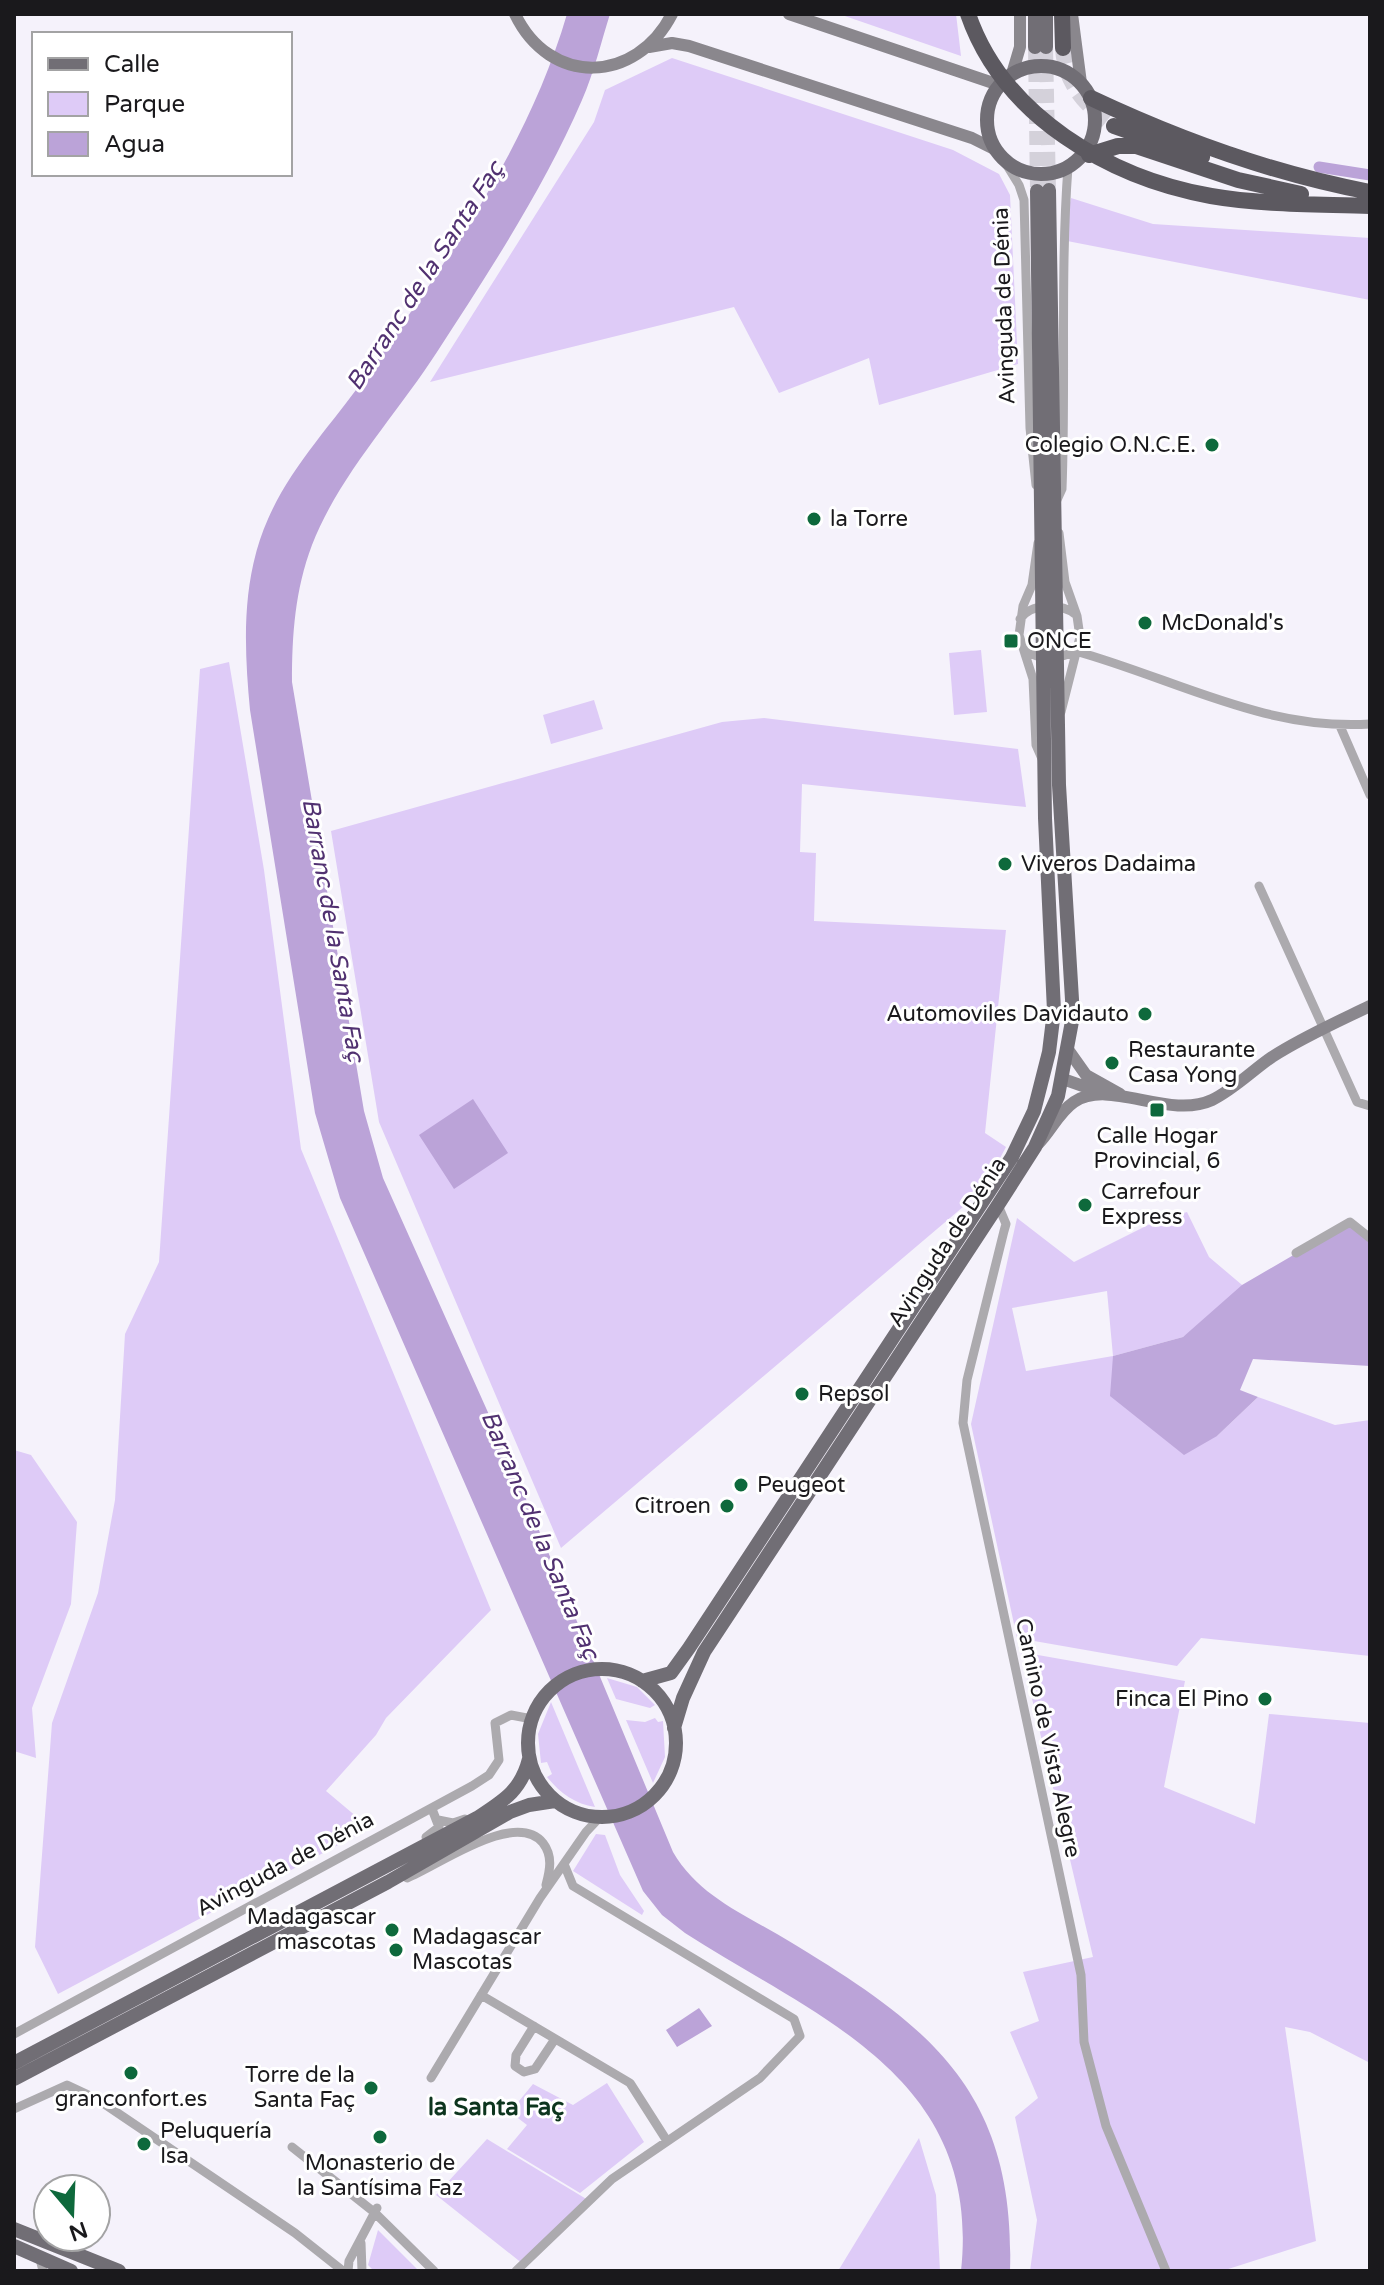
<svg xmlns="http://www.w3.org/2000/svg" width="1384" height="2285" viewBox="0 0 1384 2285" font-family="'Varela Round',sans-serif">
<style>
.green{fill:#decbf7;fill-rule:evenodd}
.forest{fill:#bea7db}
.water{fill:#bba3d8}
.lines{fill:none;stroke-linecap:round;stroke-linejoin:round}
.canal{stroke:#bba3d8;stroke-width:11}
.primary-tunnel{stroke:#d4d1da;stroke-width:14;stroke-dasharray:14 7;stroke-linecap:butt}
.highway-tunnel{stroke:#d4d1da;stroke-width:16;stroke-dasharray:16 8;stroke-linecap:butt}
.street{stroke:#acaaae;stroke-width:9}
.secondary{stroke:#8a878d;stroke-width:12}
.primary{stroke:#716e75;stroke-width:14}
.highway{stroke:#5c5960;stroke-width:16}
.poi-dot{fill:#0e693c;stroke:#fff;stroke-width:3}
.labels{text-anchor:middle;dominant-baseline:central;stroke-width:6;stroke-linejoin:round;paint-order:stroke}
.street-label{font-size:22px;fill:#1a191c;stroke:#fff}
.poi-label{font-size:22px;fill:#1a191c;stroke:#fff;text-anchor:start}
.water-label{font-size:24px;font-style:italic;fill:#513171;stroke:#fff}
.neighbourhood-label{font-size:24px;font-weight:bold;fill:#0d351e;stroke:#fff}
</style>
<rect width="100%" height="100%" fill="#f5f2fb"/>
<path class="green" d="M839 14H956L961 56Z
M672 58 953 150 999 174 1010 195 1018 364 879 405 869 358 779 393 734 307 430 382 594 122 605 90Z
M1071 198 1153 224 1370 238V300L1062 240Z
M981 650 987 712 954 715 949 653Z
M229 662 264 870 301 1149 491 1610 386 1718 376 1735 326 1791 370 1828 58 1994 35 1947 52 1723 98 1593 115 1500 125 1334 159 1262 200 669Z
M594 700 603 729 551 744 543 715Z
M764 718 1018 749 1026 807 802 784 800 852 816 853 814 921 1006 930 985 1133 1006 1147 983 1190 561 1548 379 1122 331 831 722 722Z
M1187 1212 1209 1257 1248 1290 1183 1337 1113 1356 1217 1436 1258 1397 1335 1425 1370 1420V1656L1201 1638 1177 1666 1017 1638 971 1424 1017 1218 1074 1262 1154 1222ZM1107 1291 1113 1356 1026 1371 1012 1308Z
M14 1450 31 1455 77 1522 71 1604 32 1708 36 1758 14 1751Z
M1021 1652 1185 1681 1164 1787 1255 1824 1269 1714 1370 1723V2063L1310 2032 1285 2027 1316 2241 1222 2271H1030L1037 2220 1015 2117 1038 2098 1010 2032 1039 2021 1023 1972 1093 1957Z
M607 1678 637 1687 655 1705 650 1708 616 1699Z
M551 1702 595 1807C575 1804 560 1793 547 1777L552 1774 547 1762 541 1763 538 1734Z
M655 1718 658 1722 663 1721 665 1757 653 1783 626 1720 645 1722Z
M596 1834 605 1835 620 1875 644 1911 642 1915 573 1871Z
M607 2083 644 2142 580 2193 507 2149 527 2125 510 2112 533 2084 573 2105Z
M919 2138 936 2195 940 2271H838Z
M487 2139 588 2200 523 2264 436 2195Z
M378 2230 419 2271H374L368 2265Z"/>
<path class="forest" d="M1350 1222 1370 1238V1366L1253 1359 1240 1390 1258 1397 1217 1436 1184 1455 1110 1396 1113 1356 1183 1337 1242 1285Z"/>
<path class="water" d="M567 14H610C601 42 594 73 582 100 544 188 489 272 437 352 397 414 338 477 312 545 295 590 292 634 292 682L364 1111 383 1178 516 1475 673 1852C697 1893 737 1911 777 1934 922 2021 1016 2084 1010 2271H961C982 2077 819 2019 685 1933L662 1915 643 1891 340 1198 315 1113 250 710C244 646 241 580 268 519 290 468 332 424 364 379 444 265 528 148 567 14Z
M473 1099 508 1153 454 1189 419 1135Z
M699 2008 712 2026 677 2047 666 2030Z"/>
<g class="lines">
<path class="canal" d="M1319 167 1370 175"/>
<path class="primary-tunnel" d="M1035 47 1037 191
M1046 47 1049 190"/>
<path class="highway-tunnel" d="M1063 48C1065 84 1086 106 1114 126"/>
<path class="street" d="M1003 159 1019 185 1024 200 1030 428 1036 485
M1057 500 1062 489C1066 382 1060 274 1068 167
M1059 533 1065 582 1077 616 1080 637 1061 712
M1038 543 1032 585 1023 606 1019 635 1033 679 1036 745 1043 761
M1020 619C1031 603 1061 603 1075 614
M1021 644C1033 662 1058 660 1075 651
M1075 651C1173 678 1265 731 1370 724
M1340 726 1370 795
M1259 886 1357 1102 1370 1106
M998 1205 1006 1224 1004 1231 967 1380 963 1423 1081 1975 1084 2042 1106 2126 1166 2271
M1296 1253 1350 1222 1370 1238
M438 1820 453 1823 465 1819
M426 1837 439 1827 432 1809
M407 1878C438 1866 515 1809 543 1843 553 1856 550 1870 546 1885
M481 1995 630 2083 667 2141
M534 2026 516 2055 515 2066 524 2072 535 2069 555 2039
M14 2034 472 1786 489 1775 499 1760 495 1723 511 1715 532 1719
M431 2078 540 1898 586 1832 600 1817
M14 2109 67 2085 97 2099 295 2233 343 2271
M292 2147 374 2212 434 2271
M361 2243 362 2271
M40 2259 43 2271
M348 2271 349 2261 377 2208
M516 2271 612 2179 760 2078 800 2036 794 2019 573 1886 564 1864"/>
<path class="secondary" d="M515 14C550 87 636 84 672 14
M789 14 999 85
M1072 14 1081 83
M649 47 672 43 689 46 972 138 996 150
M1012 74 1020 47V14
M1069 1051 1086 1075 1120 1094
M1063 1079 1100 1092
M1038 1144C1051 1131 1059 1112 1074 1102 1109 1078 1169 1120 1212 1100 1233 1090 1253 1070 1272 1057 1303 1037 1337 1022 1370 1006"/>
<path class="primary" d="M1035 14V47
M1046 14V47
M987 120a54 54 0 1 1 108 0a54 54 0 1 1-108 0Z
M528 1743a74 74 0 1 1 148 0a74 74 0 1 1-148 0Z
M642 1681 671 1673 689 1648 1012 1157 1034 1111 1049 1052 1054 1011 1045 818 1037 191
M674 1728 683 1698 704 1652 998 1205 1035 1147 1058 1096 1073 1016 1059 785 1049 190
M14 2063 477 1818C503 1801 521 1791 529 1759
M14 2079 388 1882 510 1812 529 1805 555 1801
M14 2229 119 2271
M14 2246 71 2271"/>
<path class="highway" d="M968 14C1003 116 1110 178 1211 196 1263 205 1318 204 1370 206
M1062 14 1063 48
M1091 98C1178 139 1275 174 1370 192
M1114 126 1202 157
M1089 155 1118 146H1136L1238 180 1301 194"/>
</g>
<g class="poi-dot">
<circle cx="1212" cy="445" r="8"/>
<circle cx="814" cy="519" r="8"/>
<circle cx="1145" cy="623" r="8"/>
<rect x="1003" y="633" width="16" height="16" rx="4"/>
<circle cx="1005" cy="864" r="8"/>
<circle cx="1145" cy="1014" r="8"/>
<circle cx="1112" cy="1063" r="8"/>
<rect x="1149" y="1102" width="16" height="16" rx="4"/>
<circle cx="1085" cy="1205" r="8"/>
<circle cx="802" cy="1394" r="8"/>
<circle cx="741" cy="1485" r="8"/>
<circle cx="727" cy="1506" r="8"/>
<circle cx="1265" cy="1699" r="8"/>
<circle cx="392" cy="1930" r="8"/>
<circle cx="396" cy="1950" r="8"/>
<circle cx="131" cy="2073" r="8"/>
<circle cx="371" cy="2088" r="8"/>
<circle cx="380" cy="2137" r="8"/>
<circle cx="144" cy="2144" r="8"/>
</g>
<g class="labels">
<g class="street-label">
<text transform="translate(1004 306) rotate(-92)">Avinguda de Dénia</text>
<text transform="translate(947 1242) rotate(-57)">Avinguda de Dénia</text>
<text transform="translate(1048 1738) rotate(78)">Camino de Vista Alegre</text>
<text transform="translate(285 1864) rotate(-28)">Avinguda de Dénia</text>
</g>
<g class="poi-label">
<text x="1196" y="445" text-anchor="end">Colegio O.N.C.E.</text>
<text x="830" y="519">la Torre</text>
<text x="1161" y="623">McDonald's</text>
<text x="1027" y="641">ONCE</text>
<text x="1021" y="864">Viveros Dadaima</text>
<text x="1129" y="1014" text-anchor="end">Automoviles Davidauto</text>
<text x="1128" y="1050">Restaurante<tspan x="1128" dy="25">Casa Yong</tspan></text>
<text x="1157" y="1136" text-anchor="middle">Calle Hogar<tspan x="1157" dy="25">Provincial, 6</tspan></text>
<text x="1101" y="1192">Carrefour<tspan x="1101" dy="25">Express</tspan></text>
<text x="818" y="1394">Repsol</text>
<text x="757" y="1485">Peugeot</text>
<text x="711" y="1506" text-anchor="end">Citroen</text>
<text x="1249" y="1699" text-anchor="end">Finca El Pino</text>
<text x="376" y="1917" text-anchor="end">Madagascar<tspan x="376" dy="25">mascotas</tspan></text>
<text x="412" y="1937">Madagascar<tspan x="412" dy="25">Mascotas</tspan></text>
<text x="355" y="2075" text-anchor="end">Torre de la<tspan x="355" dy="25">Santa Faç</tspan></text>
<text x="131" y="2099" text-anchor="middle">granconfort.es</text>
<text x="160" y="2131">Peluquería<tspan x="160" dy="25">Isa</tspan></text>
<text x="380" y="2163" text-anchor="middle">Monasterio de<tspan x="380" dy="25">la Santísima Faz</tspan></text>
</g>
<g class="water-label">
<text transform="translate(425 276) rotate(-57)">Barranc de la Santa Faç</text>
<text transform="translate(333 930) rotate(80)">Barranc de la Santa Faç</text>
<text transform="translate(540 1535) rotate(67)">Barranc de la Santa Faç</text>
</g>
<g class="neighbourhood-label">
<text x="496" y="2107">la Santa Faç</text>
</g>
</g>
<rect width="1384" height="2285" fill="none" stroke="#1a191c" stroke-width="32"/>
<rect x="32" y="32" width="260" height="144" fill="#ffffff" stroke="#a3a3a4" stroke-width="2"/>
<rect x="48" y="58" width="40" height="12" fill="#716e75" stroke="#a3a3a4" stroke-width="2"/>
<text x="104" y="72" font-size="24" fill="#1a191c">Calle</text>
<rect x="48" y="92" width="40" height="24" fill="#decbf7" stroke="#a3a3a4" stroke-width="2"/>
<text x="104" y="112" font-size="24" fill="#1a191c">Parque</text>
<rect x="48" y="132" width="40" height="24" fill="#bba3d8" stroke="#a3a3a4" stroke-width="2"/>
<text x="104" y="152" font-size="24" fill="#1a191c">Agua</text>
<g transform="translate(72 2213) rotate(161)"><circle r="38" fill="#ffffff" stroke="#a3a3a4" stroke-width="2"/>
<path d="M0-6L14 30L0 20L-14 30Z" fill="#0e693c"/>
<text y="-12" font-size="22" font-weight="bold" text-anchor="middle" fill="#1a191c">N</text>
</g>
</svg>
